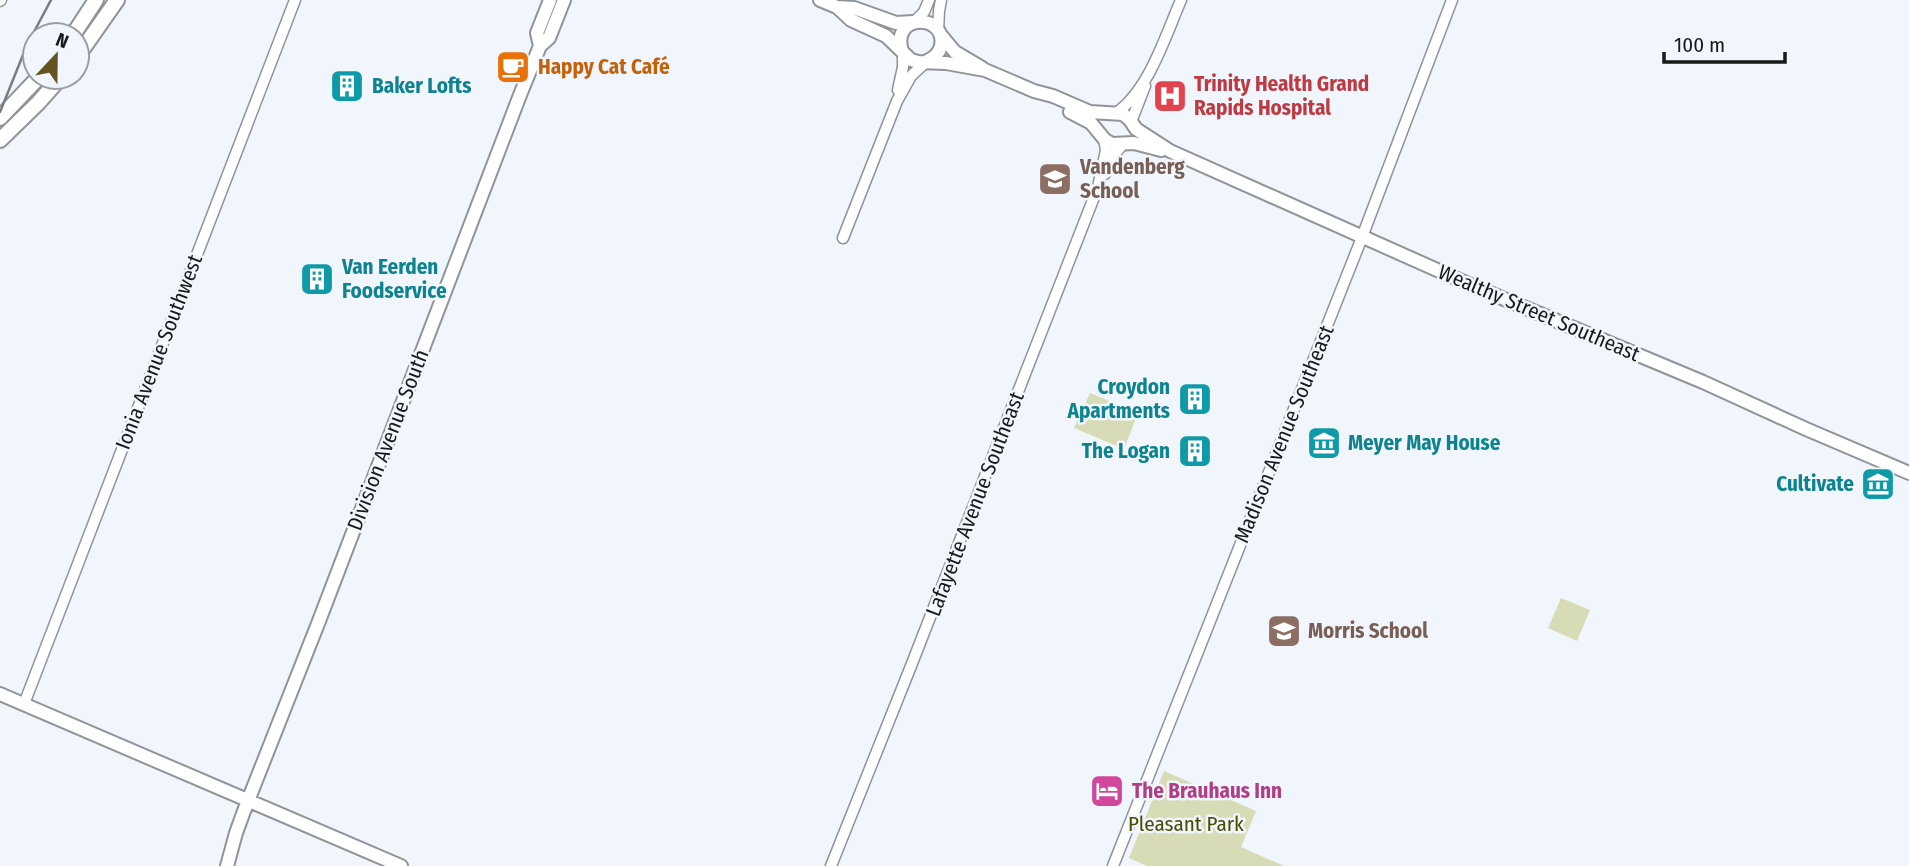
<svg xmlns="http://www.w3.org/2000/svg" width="1909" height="866" viewBox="0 0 1909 866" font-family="'Fira Sans Condensed',sans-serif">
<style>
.green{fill:#d8dcb6}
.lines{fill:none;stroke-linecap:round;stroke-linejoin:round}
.minor-casing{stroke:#909499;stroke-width:13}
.major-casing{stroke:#909499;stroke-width:16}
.highway-casing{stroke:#909499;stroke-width:18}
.minor{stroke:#fff;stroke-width:10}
.major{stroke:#fff;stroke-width:12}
.highway{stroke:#fff;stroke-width:14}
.rail{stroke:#7a7c80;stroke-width:2.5}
.labels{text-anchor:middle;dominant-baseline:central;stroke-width:5;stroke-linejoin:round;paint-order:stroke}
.food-label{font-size:21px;font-weight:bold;fill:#c56008;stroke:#f1f5fc;text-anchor:start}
.health-label{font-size:21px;font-weight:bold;fill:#be3a42;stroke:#f1f5fc;text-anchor:start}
.culture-label{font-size:21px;font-weight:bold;fill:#0d838f;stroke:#f1f5fc;text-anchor:start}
.education-label{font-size:21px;font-weight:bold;fill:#785e54;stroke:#f1f5fc;text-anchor:start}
.street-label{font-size:21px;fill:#18191b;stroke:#f1f5fc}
.hotel-label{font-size:21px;font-weight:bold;fill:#b23c85;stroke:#f1f5fc;text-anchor:start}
.park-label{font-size:21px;fill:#484b00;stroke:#f1f5fc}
</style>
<rect width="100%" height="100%" fill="#f1f5fc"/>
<path class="green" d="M1090 393 1138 413 1124 449 1074 428Z
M1561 598 1590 610 1577 641 1548 628Z
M1164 771 1256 811 1241 847 1284 866H1147L1129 858Z"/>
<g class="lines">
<g class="minor-casing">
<path id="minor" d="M0 1 1 0
M914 22 924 12 929 0
M938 31 939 11 941 0
M898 90 903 67V52
M1116 113C1149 90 1165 37 1181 0
M1131 122 1145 86
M1105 174 1114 155 1123 144
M843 238 897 101 911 76 926 62
M24 704 295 0
M831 866 911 666 1098 187 1106 150 1104 138
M1113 866 1359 245 1452 0"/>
</g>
<g class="major-casing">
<path id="major" d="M820 0 837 7 851 20 886 36 911 60 918 62 946 63 985 70 1034 91 1053 96 1090 112 1123 114 1130 120 1136 129 1170 151 1473 286 1703 382 1806 429 1909 473
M837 7 854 8 896 23 913 22
M940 34 955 52 982 68
M540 46 537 33 550 0
M902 51C890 13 947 13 941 46 939 54 934 58 927 61
M1070 112 1091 123 1105 140 1112 144 1134 143 1161 150
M0 694 401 866
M227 866 236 833 244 811 319 621 520 95 540 46 549 38 564 0"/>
</g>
<g class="highway-casing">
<path id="highway" d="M73 35 96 0
M77 57 117 0
M0 118 39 77
M0 140 38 103 61 77"/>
</g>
<use href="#minor" class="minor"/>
<use href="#major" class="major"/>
<use href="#highway" class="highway"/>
<path class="rail" d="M0 112 27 45 51 0"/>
</g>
<defs>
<g id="cafe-square" transform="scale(1.75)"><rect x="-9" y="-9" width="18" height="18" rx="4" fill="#e8710a" stroke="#f1f5fc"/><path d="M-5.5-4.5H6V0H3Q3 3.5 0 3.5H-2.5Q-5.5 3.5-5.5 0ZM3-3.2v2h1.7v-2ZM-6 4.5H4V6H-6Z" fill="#fff"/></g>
<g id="building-square" transform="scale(1.75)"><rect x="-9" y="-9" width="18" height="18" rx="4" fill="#0f9aa8" stroke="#f1f5fc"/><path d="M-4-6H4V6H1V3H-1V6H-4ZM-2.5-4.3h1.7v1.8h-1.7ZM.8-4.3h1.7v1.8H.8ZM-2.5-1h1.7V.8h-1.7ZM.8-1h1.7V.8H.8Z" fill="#fff"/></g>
<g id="hospital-square" transform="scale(1.75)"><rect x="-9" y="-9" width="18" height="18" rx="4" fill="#e0444e" stroke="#f1f5fc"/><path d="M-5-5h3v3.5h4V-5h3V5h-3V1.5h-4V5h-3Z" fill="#fff"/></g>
<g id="school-square" transform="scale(1.75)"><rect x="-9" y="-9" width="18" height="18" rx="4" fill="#8d6e63" stroke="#f1f5fc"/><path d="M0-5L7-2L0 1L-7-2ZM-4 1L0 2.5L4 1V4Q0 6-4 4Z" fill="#fff"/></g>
<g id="museum-square" transform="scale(1.75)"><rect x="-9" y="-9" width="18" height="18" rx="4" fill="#0f9aa8" stroke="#f1f5fc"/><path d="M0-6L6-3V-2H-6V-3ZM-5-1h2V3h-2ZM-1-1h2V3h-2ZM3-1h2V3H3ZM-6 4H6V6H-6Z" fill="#fff"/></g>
<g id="hotel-square" transform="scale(1.75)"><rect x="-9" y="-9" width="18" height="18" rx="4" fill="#d1479c" stroke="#f1f5fc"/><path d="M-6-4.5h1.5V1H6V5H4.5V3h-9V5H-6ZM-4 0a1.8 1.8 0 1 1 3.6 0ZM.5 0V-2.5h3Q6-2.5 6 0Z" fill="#fff"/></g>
</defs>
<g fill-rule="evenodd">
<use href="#cafe-square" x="513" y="67"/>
<use href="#building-square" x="347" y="86"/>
<use href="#hospital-square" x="1170" y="96"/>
<use href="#school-square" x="1055" y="179"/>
<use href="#building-square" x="317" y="279"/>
<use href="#building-square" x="1195" y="399"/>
<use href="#museum-square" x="1324" y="443"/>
<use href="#building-square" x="1195" y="451"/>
<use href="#museum-square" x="1878" y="484"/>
<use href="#school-square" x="1284" y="631"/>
<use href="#hotel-square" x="1107" y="791"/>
</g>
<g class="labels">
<g class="food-label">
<text x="538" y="67">Happy Cat Café</text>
</g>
<g class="health-label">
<text x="1194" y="84">Trinity Health Grand<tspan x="1194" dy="24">Rapids Hospital</tspan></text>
</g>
<g class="culture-label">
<text x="372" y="86">Baker Lofts</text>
<text x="342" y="267">Van Eerden<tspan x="342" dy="24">Foodservice</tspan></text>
<text x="1170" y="387" text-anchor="end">Croydon<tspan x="1170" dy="24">Apartments</tspan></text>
<text x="1348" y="443">Meyer May House</text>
<text x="1170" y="451" text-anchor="end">The Logan</text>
<text x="1854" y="484" text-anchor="end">Cultivate</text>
</g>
<g class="education-label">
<text x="1080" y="167">Vandenberg<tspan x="1080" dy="24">School</tspan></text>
<text x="1308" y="631">Morris School</text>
</g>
<g class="street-label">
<text transform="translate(1539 313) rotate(23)">Wealthy Street Southeast</text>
<text transform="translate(159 352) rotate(-69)">Ionia Avenue Southwest</text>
<text transform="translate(1284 434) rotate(-68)">Madison Avenue Southeast</text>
<text transform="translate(388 440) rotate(-69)">Division Avenue South</text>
<text transform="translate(975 504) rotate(-69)">Lafayette Avenue Southeast</text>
</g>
<g class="hotel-label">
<text x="1132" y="791">The Brauhaus Inn</text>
</g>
<g class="park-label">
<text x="1186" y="824">Pleasant Park</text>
</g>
</g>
<g transform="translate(56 56) rotate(22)"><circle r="33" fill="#f1f5fc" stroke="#9a9da2" stroke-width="2"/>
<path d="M0-5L12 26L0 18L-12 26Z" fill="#645421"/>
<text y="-10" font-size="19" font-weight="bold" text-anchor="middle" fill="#18191b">N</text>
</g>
<path d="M1664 52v10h121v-10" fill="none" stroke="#18191b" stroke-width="3.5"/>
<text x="1674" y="52" font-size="21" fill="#18191b" stroke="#f1f5fc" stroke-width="5" paint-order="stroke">100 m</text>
</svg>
